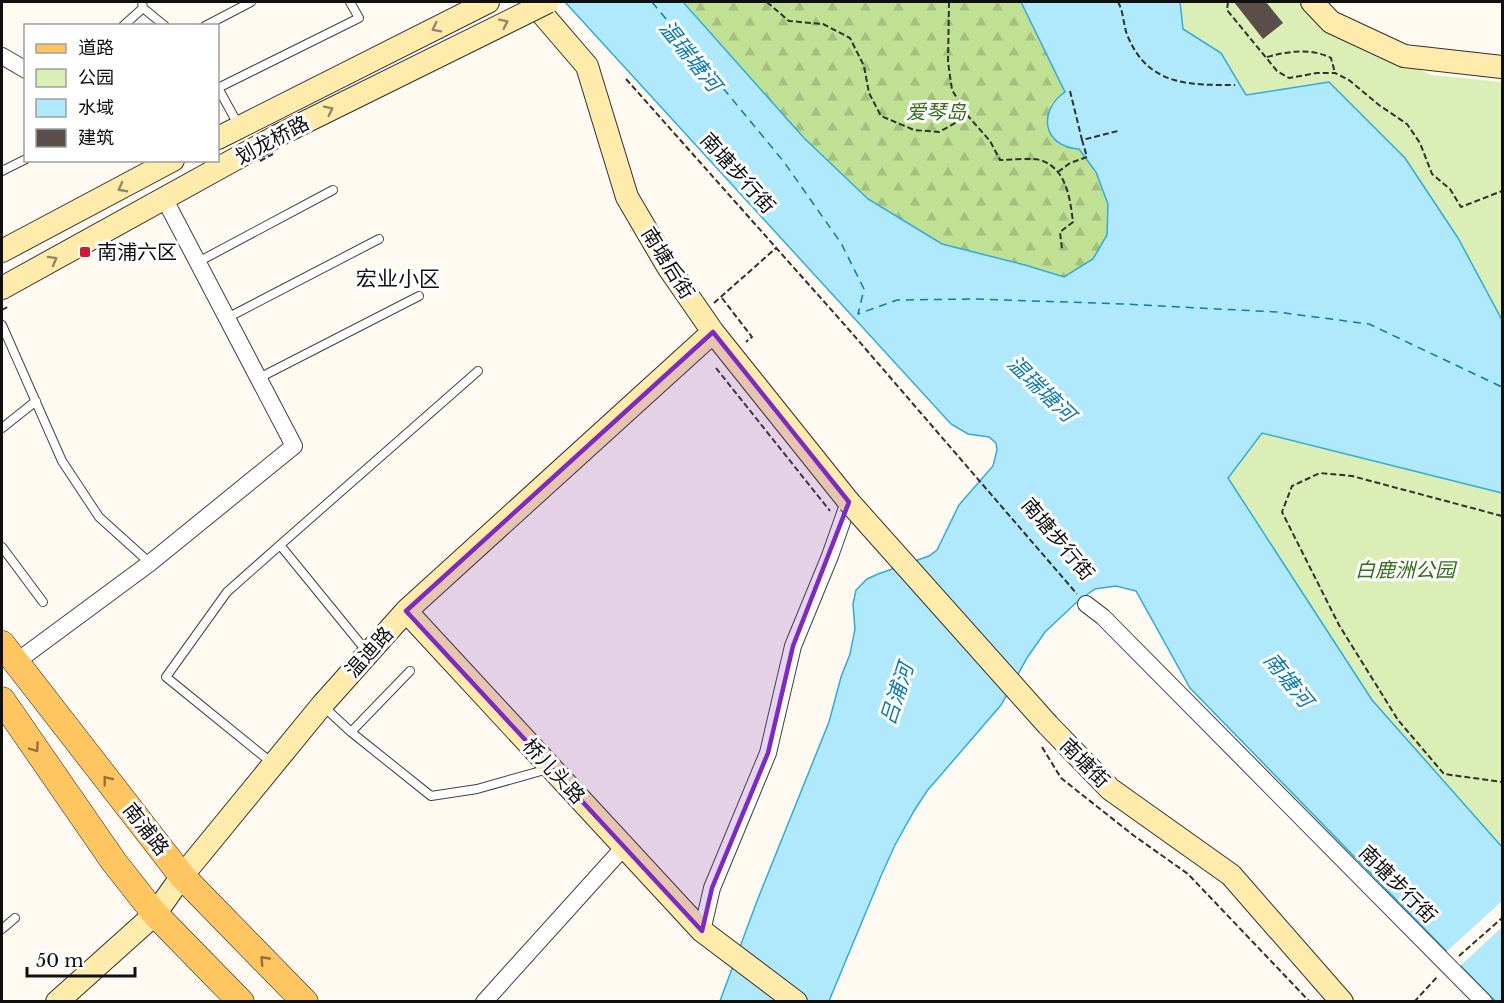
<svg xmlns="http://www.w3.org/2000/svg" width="1504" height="1003" viewBox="0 0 1504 1003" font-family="'Libre Baskerville','Noto Sans SC',serif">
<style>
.forest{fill:url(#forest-firs)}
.park{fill:#daeeb6}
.water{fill:#b0e9fb;stroke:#31abd9;stroke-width:1.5}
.pier{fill:#fffaf1}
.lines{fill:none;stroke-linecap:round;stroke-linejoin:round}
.ferry{stroke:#0c7bad;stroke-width:1.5;stroke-dasharray:8 6;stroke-linecap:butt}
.building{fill:#594e4a}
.lane-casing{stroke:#424242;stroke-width:10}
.street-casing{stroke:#424242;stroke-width:18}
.secondary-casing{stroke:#313131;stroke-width:24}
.primary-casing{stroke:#202020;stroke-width:27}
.path{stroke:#313131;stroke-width:2;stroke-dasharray:6 3;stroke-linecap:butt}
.lane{stroke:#fff;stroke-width:8}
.street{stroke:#fff;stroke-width:16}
.secondary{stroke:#ffebac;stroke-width:22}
.primary{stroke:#ffc561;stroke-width:26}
.secondary-bridge-casing{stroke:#313131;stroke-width:24;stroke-linecap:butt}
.path-bridge{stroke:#313131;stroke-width:2;stroke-dasharray:6 3;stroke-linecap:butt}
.secondary-bridge{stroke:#ffebac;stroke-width:22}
.oneway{stroke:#938865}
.oneway2{stroke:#93733c}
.marked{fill:#7b2cbf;fill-opacity:0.2;stroke:#7b2cbf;stroke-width:4.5;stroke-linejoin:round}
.poi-dot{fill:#cc1a38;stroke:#fff;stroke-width:2}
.labels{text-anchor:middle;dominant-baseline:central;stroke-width:6;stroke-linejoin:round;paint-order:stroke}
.park-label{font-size:20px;font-style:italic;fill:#356d19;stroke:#fff}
.street-label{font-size:20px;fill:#0f0f0f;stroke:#fff}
.poi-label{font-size:20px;fill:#0f0f0f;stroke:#fff;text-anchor:start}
.water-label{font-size:21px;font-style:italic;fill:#0c7bad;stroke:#fff}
.neighbourhood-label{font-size:21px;fill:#0f0f0f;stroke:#fff}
</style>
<defs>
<pattern id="forest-firs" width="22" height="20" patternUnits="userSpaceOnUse" patternTransform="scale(1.5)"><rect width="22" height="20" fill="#c0e094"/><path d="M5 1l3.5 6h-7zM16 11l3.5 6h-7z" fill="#a4bf7e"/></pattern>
</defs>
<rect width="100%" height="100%" fill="#fffaf1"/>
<path class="forest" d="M684 2H1021L1065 93 1051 104 1048 113 1070 148 1079 149 1096 172 1108 204 1107 235 1093 259 1064 277 1025 265 942 244 868 199 804 138Z"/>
<path class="park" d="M1180 2H1299L1307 12 1352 43 1432 75 1502 82V320L1458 238 1405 158 1329 82 1246 95 1221 53 1183 29Z
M1261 433 1502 493V847L1372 700 1228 478Z"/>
<path class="water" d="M565 2H683L804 138 868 199 942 244 1025 265 1064 277 1093 259 1107 235 1108 204 1096 172 1079 149C1043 147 1037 111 1065 92L1021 2H1180L1183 29 1221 53 1246 95 1329 82 1405 158 1458 238 1502 320V493L1262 433 1228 478 1372 700 1502 847V1001H1495L1190 688 1136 591 1116 586 1095 589 1078 601 1045 632 1027 658 1001 705 927 791 914 811 895 845 881 876 829 1001H720L757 901 829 722 841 677 850 654 855 629 853 604 856 590 867 579 878 574 929 556 937 550 959 505 993 466 997 450 996 443 989 437 968 434 951 424Z"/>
<path class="pier" d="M1502 901V927L1458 968 1445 953Z"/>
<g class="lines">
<path class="ferry" d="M652 2 784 162 841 243 864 289 858 314 897 300 977 299 1123 304 1277 312 1369 324 1502 387"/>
</g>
<path class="building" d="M1234 2H1266L1283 23 1263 39Z"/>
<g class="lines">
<g class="lane-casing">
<path id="lane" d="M142 2 143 8 165 26
M123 26 143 8
M205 26 251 2
M239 126 218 88 359 18 350 2
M2 171 26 159
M198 262 333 190
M227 318 379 239
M2 325 62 461 99 517 150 563
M259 378 419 296
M2 428 36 401
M2 547 43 602
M368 653 280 545 478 371
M410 671 351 732 431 796 477 789 548 769
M323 706 351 732
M272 763 166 677 227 592 280 545
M2 929 15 918"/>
</g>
<g class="street-casing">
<path id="street" d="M2 56 26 70
M1086 604 1103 617 1484 1002
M16 662 150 563 294 446 164 198
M702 931 712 888 768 753 793 646 830 556 849 502
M484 1002 624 847"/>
</g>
<g class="secondary-casing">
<path id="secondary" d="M532 2 587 66 627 197 668 267 713 332 849 502
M1312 2 1331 22 1404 56 1502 67
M218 138 488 2
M2 251 173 160
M2 288 277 136
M406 611 702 931 796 1002
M1048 725 1110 789 1231 875 1342 1002
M57 1002 155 914 182 876 322 705 406 611 713 332"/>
</g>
<g class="primary-casing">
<path id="primary" d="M2 644 182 876 305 1002
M2 700 114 862 155 914 241 1002"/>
</g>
<path class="path" d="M767 2 789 21 823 24 850 38 864 66 869 93 881 116 914 130 939 132 968 116
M949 2 948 62 952 90 968 116 990 141 1000 160C1010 160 1034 157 1043 161 1067 171 1070 199 1073 222L1060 232 1062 249
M1118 2C1124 12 1123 26 1128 37 1149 86 1189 85 1235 85
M1228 2 1227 10 1277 71 1289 78 1317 73H1335L1349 80 1379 105 1407 124 1420 143 1432 174 1450 189 1461 207 1502 191
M1267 57C1289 51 1311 48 1331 58L1335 73
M626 79 851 332 1077 594
M1070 91 1082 140 1118 131
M1058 172 1070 163 1087 157 1082 140
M722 298 752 337 746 342
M714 303 776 248
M2 310 9 306
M716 368 830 511
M1502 516 1352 476 1320 473 1292 486 1282 512 1339 625 1398 720 1444 774 1502 782
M1042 747 1061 778 1133 835 1188 874 1310 1002
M1459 956 1502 918
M1414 1002 1438 976"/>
<use href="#lane" class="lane"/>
<use href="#street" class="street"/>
<use href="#secondary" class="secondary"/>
<use href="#primary" class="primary"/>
<g class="secondary-bridge-casing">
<path id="secondary-bridge" d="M277 136 548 2
M849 502 1048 725"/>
</g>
<path class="path-bridge" d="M260 161 273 154"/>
<use href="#secondary-bridge" class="secondary-bridge"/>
</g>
<defs><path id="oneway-chevron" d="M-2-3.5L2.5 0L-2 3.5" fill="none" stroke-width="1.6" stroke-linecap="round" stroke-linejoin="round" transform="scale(1.5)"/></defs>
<g class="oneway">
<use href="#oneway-chevron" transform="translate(504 23) rotate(-26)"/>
<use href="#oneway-chevron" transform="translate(436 28) rotate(153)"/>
<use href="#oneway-chevron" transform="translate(329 110) rotate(-26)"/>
<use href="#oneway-chevron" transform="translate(122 188) rotate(152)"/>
<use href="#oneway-chevron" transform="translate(53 260) rotate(-29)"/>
</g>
<g class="oneway2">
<use href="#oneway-chevron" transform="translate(35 748) rotate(55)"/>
<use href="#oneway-chevron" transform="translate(107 780) rotate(-128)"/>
<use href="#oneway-chevron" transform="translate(264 960) rotate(-134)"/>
</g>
<path class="marked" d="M713 332 849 502 793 646 768 753 712 888 702 931 406 611Z"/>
<rect class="poi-dot" x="79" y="246" width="12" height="12" rx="3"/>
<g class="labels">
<g class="park-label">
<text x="936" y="112">爱琴岛</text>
<text x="1405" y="570">白鹿洲公园</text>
</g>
<g class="street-label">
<text transform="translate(272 140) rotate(-28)">划龙桥路</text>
<text transform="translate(738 173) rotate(48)">南塘步行街</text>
<text transform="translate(668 263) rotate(58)">南塘后街</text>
<text transform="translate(1058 539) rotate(50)">南塘步行街</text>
<text transform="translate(369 652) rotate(-48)">温迪路</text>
<text transform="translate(1085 763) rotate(45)">南塘街</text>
<text transform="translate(554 771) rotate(47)">桥儿头路</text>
<text transform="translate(146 829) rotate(52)">南浦路</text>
<text transform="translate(1398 884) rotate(45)">南塘步行街</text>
</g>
<g class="poi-label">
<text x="97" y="252">南浦六区</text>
</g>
<g class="water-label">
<text transform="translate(690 56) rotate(51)">温瑞塘河</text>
<text transform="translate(1041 389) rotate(44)">温瑞塘河</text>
<text transform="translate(1288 680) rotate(51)">南塘河</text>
<text transform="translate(897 694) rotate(-72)">吕浦河</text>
</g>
<g class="neighbourhood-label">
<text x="398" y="279">宏业小区</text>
</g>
</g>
<rect width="1504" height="1003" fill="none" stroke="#0f0f0f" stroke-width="6"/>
<rect x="24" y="24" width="195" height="138" fill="#ffffff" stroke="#9f9f9f" stroke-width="1.5"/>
<rect x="36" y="44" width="30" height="9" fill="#ffc561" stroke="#9f9f9f" stroke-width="1.5"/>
<text x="78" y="54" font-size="18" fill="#0f0f0f">道路</text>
<rect x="36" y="69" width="30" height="18" fill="#daeeb6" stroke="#9f9f9f" stroke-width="1.5"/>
<text x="78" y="84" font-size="18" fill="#0f0f0f">公园</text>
<rect x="36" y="99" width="30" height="18" fill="#b0e9fb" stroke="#9f9f9f" stroke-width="1.5"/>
<text x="78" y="114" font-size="18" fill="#0f0f0f">水域</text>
<rect x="36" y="129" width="30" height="18" fill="#594e4a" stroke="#9f9f9f" stroke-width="1.5"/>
<text x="78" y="144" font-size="18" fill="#0f0f0f">建筑</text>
<path d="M27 967v9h108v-9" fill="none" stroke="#0f0f0f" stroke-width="3"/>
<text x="36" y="967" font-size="18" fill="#0f0f0f" stroke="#ffffff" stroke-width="4.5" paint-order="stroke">50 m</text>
</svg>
